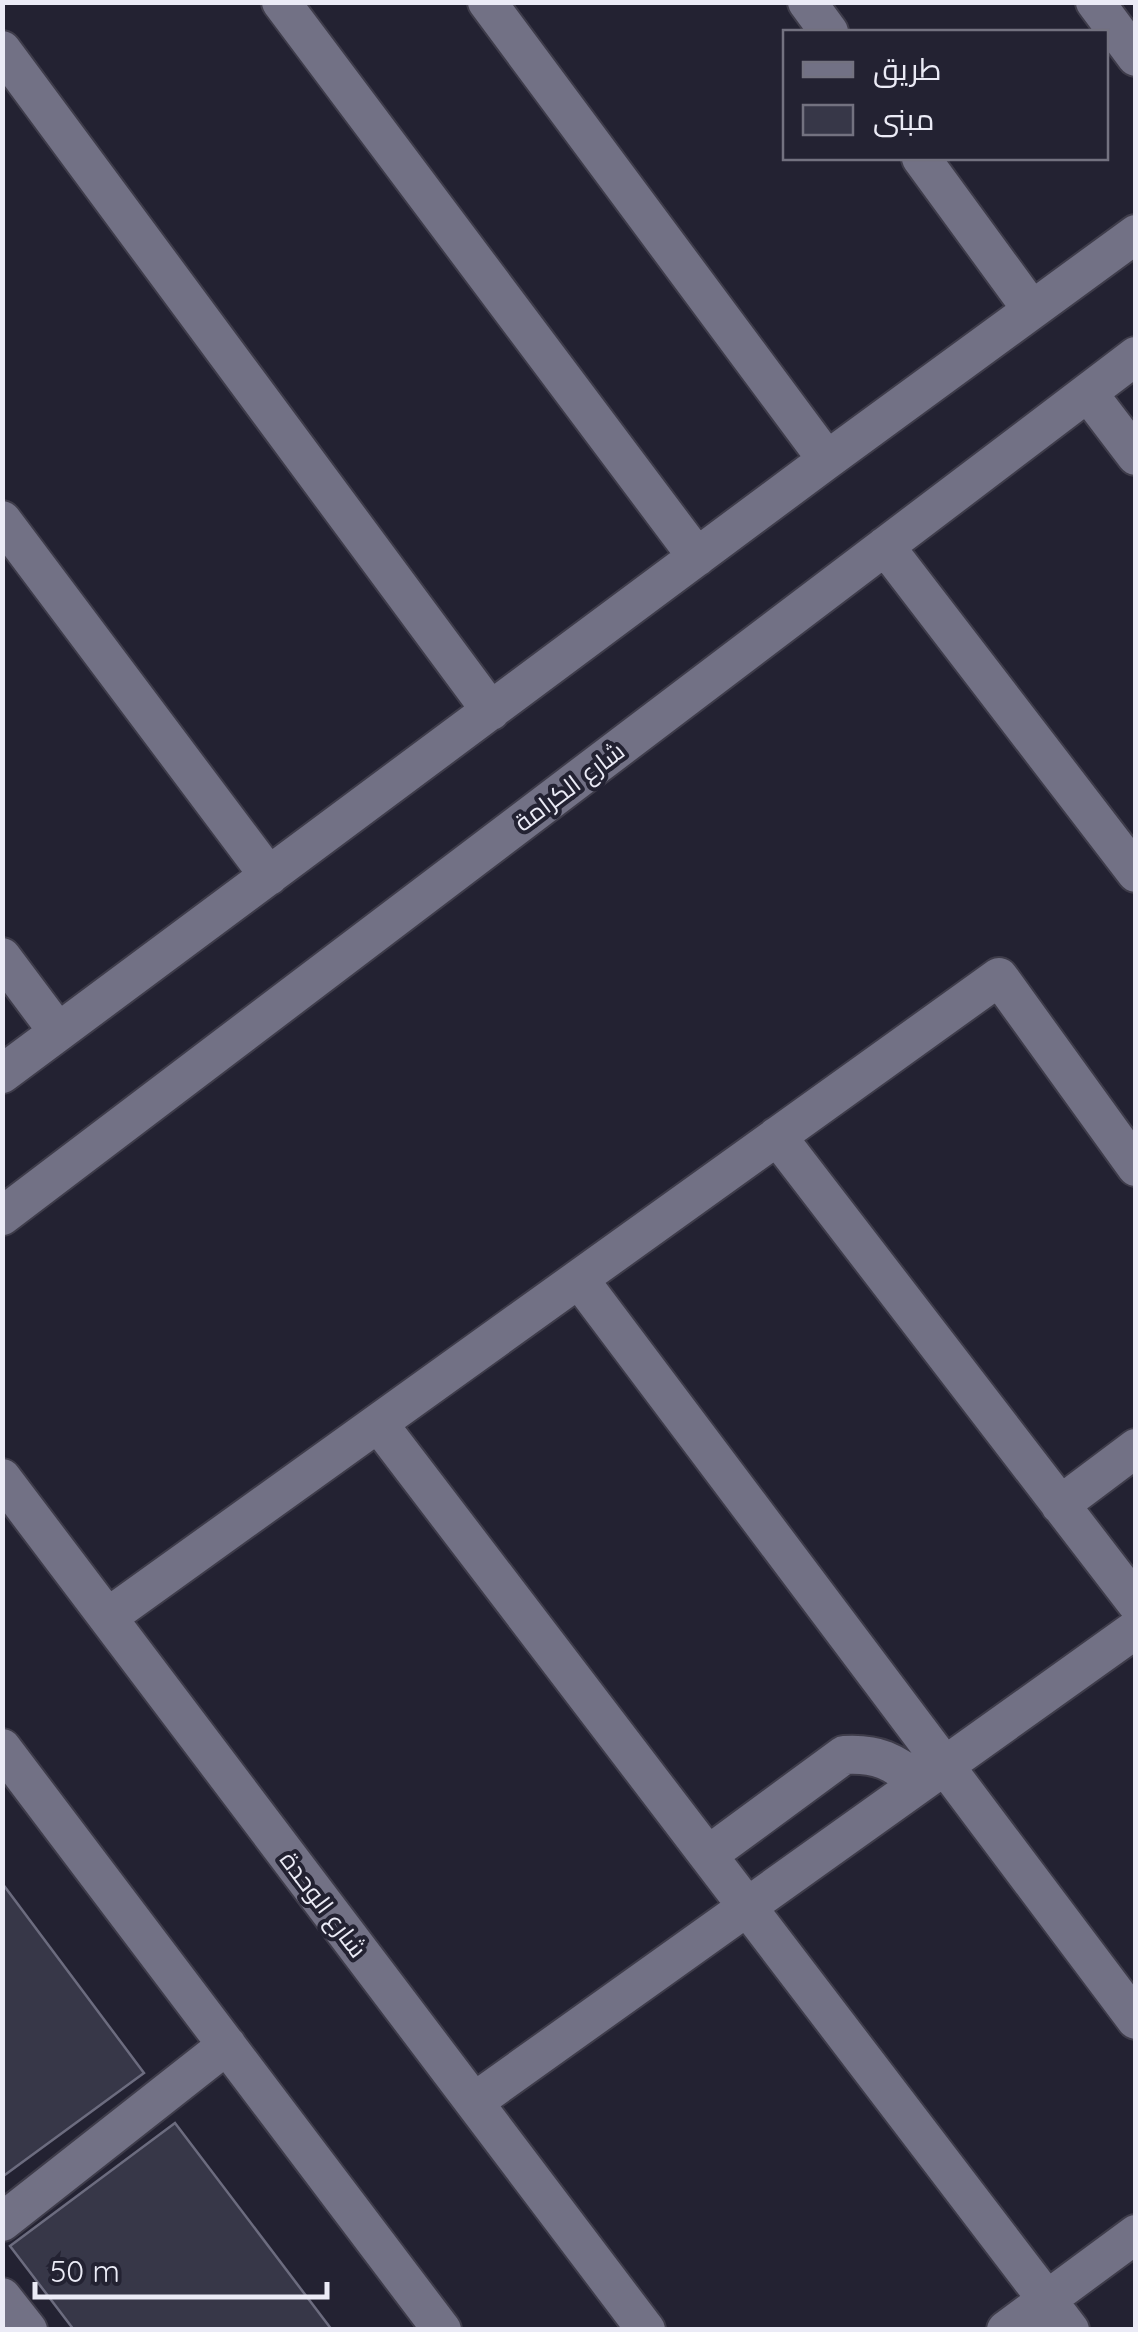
<svg xmlns="http://www.w3.org/2000/svg" width="1138" height="2332" viewBox="0 0 1138 2332" font-family="Quicksand,Cairo,sans-serif">
<style>
.building{fill:#373748;stroke:#6c6c7f;stroke-width:2.5}
.lines{fill:none;stroke-linecap:round;stroke-linejoin:round}
.minor-casing{stroke:#3e3c4a;stroke-width:42}
.minor{stroke:#727185;stroke-width:38}
.labels{text-anchor:middle;dominant-baseline:central;stroke-width:8;stroke-linejoin:round;paint-order:stroke}
.street-label{font-size:25px;fill:#ebebf6;stroke:#232232}
</style>
<rect width="100%" height="100%" fill="#232232"/>
<path class="building" d="M2 1883 144 2073 2 2177Z
M175 2123 332 2330H74L10 2246Z"/>
<g class="lines">
<g class="minor-casing">
<path id="minor" d="M281 2 697 557
M487 2 827 460
M807 2 829 32
M1095 2 1136 57
M2 50 491 711
M921 158 1032 310
M1088 393 1136 456
M2 520 269 876
M885 546 1136 873
M2 957 58 1032
M2 1074 827 460 1136 234
M777 1136 1136 1603
M2 1216 1136 356
M579 1279 1136 2020
M378 1423 1070 2330
M2 1478 646 2330
M1060 1505 1136 1448
M108 1617 999 977 1136 1167
M2 1748 442 2330
M708 1855 844 1755C880 1753 892 1762 920 1782
M474 2102 1136 1629
M2 2222 227 2045
M2 2297 28 2330
M1006 2330 1136 2234"/>
</g>
<use href="#minor" class="minor"/>
</g>
<g class="labels">
<g class="street-label">
<text transform="translate(569 786) rotate(-37)">شارع الكرامة</text>
<text transform="translate(324 1904) rotate(53)">شارع الوحدة</text>
</g>
</g>
<rect width="1138" height="2332" fill="none" stroke="#ebebf6" stroke-width="10"/>
<rect x="783" y="30" width="325" height="130" fill="#232232" stroke="#737280" stroke-width="2.5"/>
<rect x="803" y="62" width="50" height="15" fill="#727185" stroke="#737280" stroke-width="2.5"/>
<text x="873" y="80" font-size="30" fill="#ebebf6">طريق</text>
<rect x="803" y="105" width="50" height="30" fill="#373748" stroke="#737280" stroke-width="2.5"/>
<text x="873" y="130" font-size="30" fill="#ebebf6">مبنى</text>
<path d="M35 2282v15h292v-15" fill="none" stroke="#ebebf6" stroke-width="5"/>
<text x="50" y="2282" font-size="30" fill="#ebebf6" stroke="#232232" stroke-width="8" paint-order="stroke">50 m</text>
</svg>
